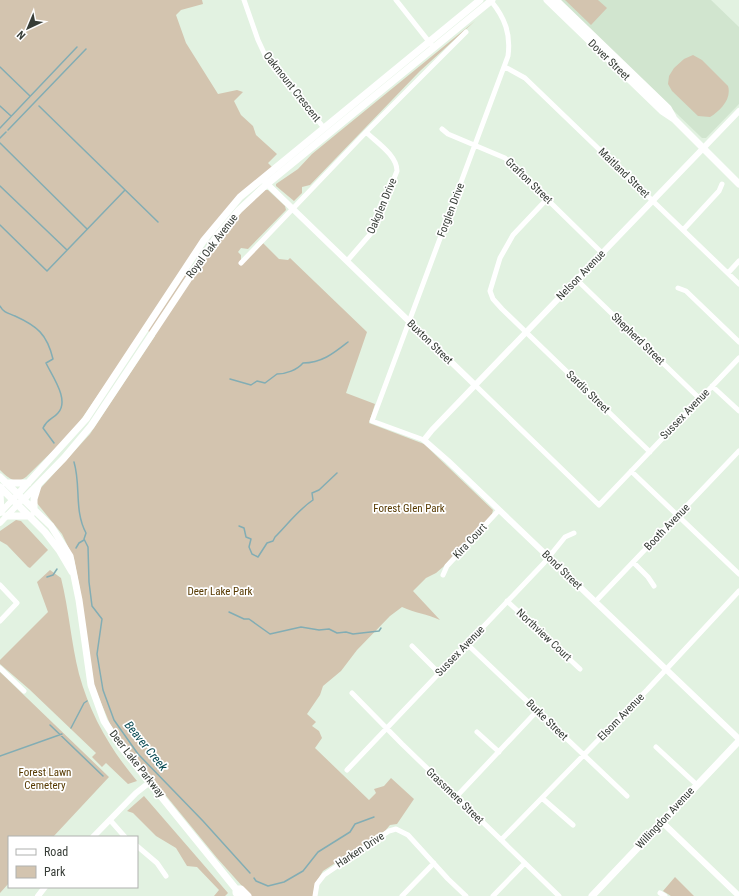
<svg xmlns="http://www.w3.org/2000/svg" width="739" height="896" viewBox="0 0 739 896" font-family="'Roboto Condensed',sans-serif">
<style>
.built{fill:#d1e5cf}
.green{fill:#d3c4af}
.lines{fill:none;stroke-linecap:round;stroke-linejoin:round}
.stream{stroke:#82adb4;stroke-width:1.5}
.minor{stroke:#fff;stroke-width:5}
.tertiary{stroke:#fff;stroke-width:6}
.secondary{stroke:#fff;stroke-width:7}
.labels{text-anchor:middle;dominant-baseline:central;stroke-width:3.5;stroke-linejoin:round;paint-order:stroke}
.street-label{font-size:11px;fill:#373d37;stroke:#fff}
.park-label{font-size:11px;fill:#563900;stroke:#fff}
.water-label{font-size:12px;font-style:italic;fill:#074952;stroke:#fff}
</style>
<rect width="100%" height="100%" fill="#e2f2e1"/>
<path class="built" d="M559 0H711L739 27V104L706 138H702Z"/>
<path class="green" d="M0 0H202L203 4 181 10 176 15 186 43 218 94 237 90 243 92 234 101 241 115 253 126 256 135 277 154 268 163 272 167 248 187 184 266 194 273C215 242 237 214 265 190H268L285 206 286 210 248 249 241 248 238 252 241 255V260L263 243 279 259 288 260 290 258 367 332 346 393 375 404 369 423 424 444 493 510 492 514 443 567 436 573 426 578 413 591 440 620C427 614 415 613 402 607L390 616 357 650 341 671 323 686 320 695 307 714 316 722 312 726 319 731 322 738 315 748 369 800 376 793 374 789 384 786 391 778 414 799 397 824 390 825 385 831 323 871 315 884 313 896H251L217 858 123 743 110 724 94 686 79 584 74 559 62 534 36 502 39 490 90 434 155 336 144 328 74 430 26 477C16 485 8 478 0 470Z
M565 0H598L607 8 591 25Z
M475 21 420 71 310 185 302 187V193L294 201 276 186V184L298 169 312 154Z
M693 55 702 60 728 86C732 99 720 111 710 117L698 116 672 91 668 84 669 76 674 68 684 59Z
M16 520 21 521 48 550 30 568 28 567 7 545 0 541V531Z
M50 570 61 578C69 610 71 642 79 674 90 714 110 749 137 781L128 784 106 763 102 767 92 757 96 753 29 689 0 664V660L48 612 37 582Z
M0 672 109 777 53 837H9V883L0 893Z
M144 796 228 893 225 896H214L219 890 197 867 187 866 176 848 156 836 133 813 127 811Z
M675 877 694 896H671L663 891Z"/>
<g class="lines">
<path class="stream" d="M0 67 30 96
M0 106 11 116
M39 106 158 222
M0 128 77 47
M8 130 86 49
M0 138 6 132
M0 143 87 229
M0 186 67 250
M0 225 47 271 125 190
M0 306C4 313 8 313 15 316 37 326 47 334 53 359L46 363C52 376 70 400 58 413 52 420 48 418 43 428L54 443
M230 379 251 385 257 381 265 383 277 374C286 374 297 370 303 363 322 363 334 353 348 342
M74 462C81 485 74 511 86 533L84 539 88 547 89 582 92 606 102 619 97 654 103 690 114 720 138 754 203 821 250 873
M239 526 244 528 246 537 251 539 249 547 252 554 258 557 267 543 273 541 275 537C288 524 298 510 313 500L312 493 319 490 337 473
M76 548 79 543 84 540
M47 577 53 575 57 569
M229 612 244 619H249L270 634 301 627 319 630 329 629 337 633 346 632 353 634 379 631 381 628
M50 725 103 776
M71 728 84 703 87 701
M0 756 62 734
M254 878 256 881 268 886 284 882 303 871 318 852 350 832 355 824 374 817"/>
<path class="minor" d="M244 0 258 40 265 55 324 128
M396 0 434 48
M505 67 525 78 739 284
M442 129 448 134 505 158 602 253
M547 199 513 235 500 258 490 291 493 299 502 309 650 452
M683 230 719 191 722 184
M347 261 373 231 397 171C397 155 376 142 366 132
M241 263 366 132 466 32
M728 273 739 261
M576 279 700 399
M678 288 686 291 739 342
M475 385 599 505 739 358
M712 386 739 411
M424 440 372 421 508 56C511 34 505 18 491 1
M631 471 739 574
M633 562 648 577 654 586
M443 575 447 566 499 510
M0 585 17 603 0 621
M507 601 580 669
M595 602 739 451
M467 644 627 796
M412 646 439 673
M0 668 24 691
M352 693 402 744 559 896
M477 732 499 752
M656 747 697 785
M347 770 544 563 565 537 574 533
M456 797 537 711
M542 798 573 825
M110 820 125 837
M501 840 647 690 739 591
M137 846 157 863 166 876
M660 893 665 896
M315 896 317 884 324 875 389 831 396 829 408 835 448 879 466 896
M402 896 434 863
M493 896 525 863"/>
<path class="tertiary" d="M739 111 432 430 424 440 448 461 739 739
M265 182 475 385
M0 513 18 494
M0 523 20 502
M662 822 739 896
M93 837 136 793 150 782
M38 896 45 887"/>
<path class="secondary" d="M547 0 662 111 674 119 739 184
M556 0 668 108 673 117
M0 477 51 526 70 556 79 600 91 685 104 721 121 747 236 889V893L239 896
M6 483H28
M0 487 45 532 59 550 72 572
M0 493 1 512
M18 494 86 419 204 240 240 197 480 0
M23 500 64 458 91 426 217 236 239 210 267 184 492 0
M34 511V499L38 486
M6 516H31
M236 889H241L248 896
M592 896 739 741"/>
</g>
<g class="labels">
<g class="street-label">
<text transform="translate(609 60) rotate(44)">Dover Street</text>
<text transform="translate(292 87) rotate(52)">Oakmount Crescent</text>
<text transform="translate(624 173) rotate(44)">Maitland Street</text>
<text transform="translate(529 181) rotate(44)">Grafton Street</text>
<text transform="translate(382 206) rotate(-67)">Oakglen Drive</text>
<text transform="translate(451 210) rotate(-69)">Forglen Drive</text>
<text transform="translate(212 246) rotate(-53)">Royal Oak Avenue</text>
<text transform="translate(581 275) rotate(-46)">Nelson Avenue</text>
<text transform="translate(638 339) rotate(44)">Shepherd Street</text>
<text transform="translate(430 342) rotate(44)">Buxton Street</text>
<text transform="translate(588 392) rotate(44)">Sardis Street</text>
<text transform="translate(685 414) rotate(-46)">Sussex Avenue</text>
<text transform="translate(667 527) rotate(-46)">Booth Avenue</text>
<text transform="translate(470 541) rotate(-47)">Kira Court</text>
<text transform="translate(562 570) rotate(44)">Bond Street</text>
<text transform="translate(544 635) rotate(43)">Northview Court</text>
<text transform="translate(460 651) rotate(-46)">Sussex Avenue</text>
<text transform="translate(621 717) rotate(-46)">Elsom Avenue</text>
<text transform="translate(547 720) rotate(44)">Burke Street</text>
<text transform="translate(137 764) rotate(52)">Deer Lake Parkway</text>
<text transform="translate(455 796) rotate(44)">Grassmere Street</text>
<text transform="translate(665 818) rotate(-47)">Willingdon Avenue</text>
<text transform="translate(360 850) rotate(-33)">Harken Drive</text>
</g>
<g class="park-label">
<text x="409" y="508">Forest Glen Park</text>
<text x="220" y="591">Deer Lake Park</text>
<text x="45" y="772">Forest Lawn<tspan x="45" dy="13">Cemetery</tspan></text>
</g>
<g class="water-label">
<text transform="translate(146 746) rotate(51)">Beaver Creek</text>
</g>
</g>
<rect x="8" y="836" width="130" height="52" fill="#ffffff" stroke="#afb1af"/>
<rect x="16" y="849" width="20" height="6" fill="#ffffff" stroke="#afb1af"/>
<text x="44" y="856" font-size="12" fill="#373d37">Road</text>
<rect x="16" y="866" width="20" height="12" fill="#d3c4af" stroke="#afb1af"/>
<text x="44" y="876" font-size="12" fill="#373d37">Park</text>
<g transform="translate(28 28) rotate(224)" stroke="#ffffff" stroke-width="3" paint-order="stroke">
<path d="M0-3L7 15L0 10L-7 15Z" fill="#373d37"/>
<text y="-6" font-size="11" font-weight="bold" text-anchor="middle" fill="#373d37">N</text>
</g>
</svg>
